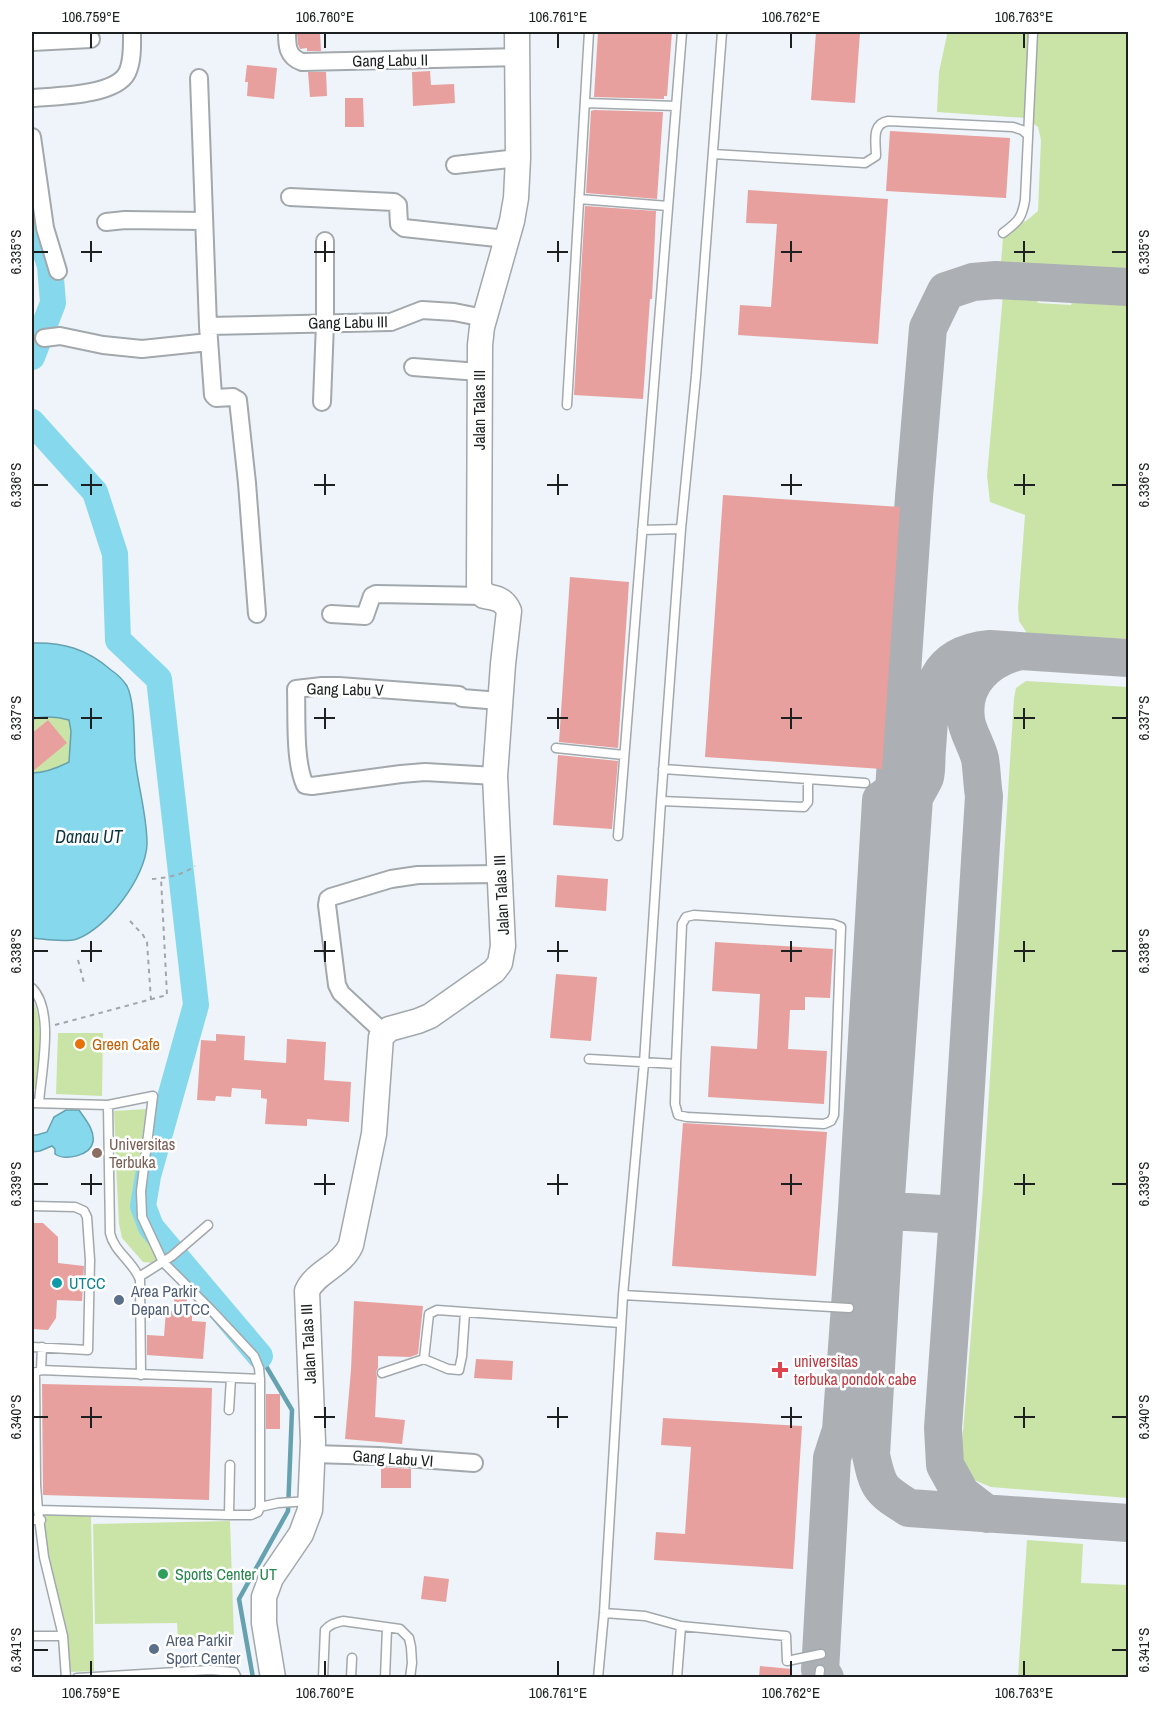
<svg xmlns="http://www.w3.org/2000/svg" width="1160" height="1709" viewBox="0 0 1160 1709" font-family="'Archivo Narrow',sans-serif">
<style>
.green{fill:#cae4a7}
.water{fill:#86d8ed;stroke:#66a1b0;stroke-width:1.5}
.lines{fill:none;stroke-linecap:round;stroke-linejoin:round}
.stream{stroke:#66a1b0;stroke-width:4.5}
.river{stroke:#86d8ed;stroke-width:26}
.taxiway{stroke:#acb0b4;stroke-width:38}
.building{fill:#e7a09d}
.lane-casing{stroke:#a2a8ac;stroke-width:11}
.street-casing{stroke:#a2a8ac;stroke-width:20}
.secondary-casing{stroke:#a2a8ac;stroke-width:27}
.path{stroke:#a1a6aa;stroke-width:2;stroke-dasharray:4.5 4.5;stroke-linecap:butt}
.lane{stroke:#fff;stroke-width:8}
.street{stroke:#fff;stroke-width:16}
.secondary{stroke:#fff;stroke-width:24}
.ticks{fill:none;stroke:#1d2021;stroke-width:2}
.food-dot{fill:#e8710a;stroke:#fff;stroke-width:2}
.education-dot{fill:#8d6e63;stroke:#fff;stroke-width:2}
.culture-dot{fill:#0f9aa8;stroke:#fff;stroke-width:2}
.service-dot{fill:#5c6f8a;stroke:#fff;stroke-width:2}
.health-dot{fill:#e0444e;stroke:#fff;stroke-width:2}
.leisure-dot{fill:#2e9e5b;stroke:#fff;stroke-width:2}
.labels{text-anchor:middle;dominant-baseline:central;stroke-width:5;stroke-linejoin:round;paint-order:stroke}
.street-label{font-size:16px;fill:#1d2021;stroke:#fff}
.food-label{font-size:16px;fill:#c56008;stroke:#fff;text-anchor:start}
.education-label{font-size:16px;fill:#785e54;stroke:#fff;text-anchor:start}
.culture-label{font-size:16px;fill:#0d838f;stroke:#fff;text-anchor:start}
.service-label{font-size:16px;fill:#4e5e75;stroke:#fff;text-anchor:start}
.health-label{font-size:16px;fill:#be3a42;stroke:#fff;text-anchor:start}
.leisure-label{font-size:16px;fill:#27864d;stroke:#fff;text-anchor:start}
.water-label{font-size:18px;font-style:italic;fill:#0b333d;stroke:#fff}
.neatline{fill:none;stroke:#1d2021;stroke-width:2}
.ticks-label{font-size:15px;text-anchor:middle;fill:#1d2021}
</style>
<rect width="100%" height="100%" fill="#eef4f9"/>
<path class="green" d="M946 32H1128V273L1001 263 1004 225 1026 221 1038 211 1041 140 1038 127 1026 118 937 112 939 72 947 35Z
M1033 293 1038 303 1071 305 1073 296 1128 300V639L1027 633 1019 621 1018 608 1025 515 990 502 987 476 1003 294Z
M1026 681 1128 687V1498L991 1487 974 1480 961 1456 983 1187 1014 698 1016 688Z
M42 716 61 717 69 720 71 731 69 762C57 768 45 773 32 773L48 720 32 733V719Z
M32 998C45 1023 38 1061 37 1089H32Z
M58 1033H103L102 1096 56 1094Z
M146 1109C143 1136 130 1210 142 1231 147 1240 156 1248 163 1256L153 1263 143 1262 122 1238 119 1224 117 1186 114 1111Z
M43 1514 91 1515 94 1671 70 1672 68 1635 48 1555Z
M230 1521 234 1638 178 1639 177 1623 95 1624 93 1524Z
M1027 1540 1083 1544 1081 1583 1128 1585V1677H1018Z"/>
<path class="water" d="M32 643C63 642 87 649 111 670 117 674 123 680 127 686 135 702 134 740 135 758 138 787 147 815 147 844 146 877 107 928 77 939 64 943 45 939 32 938V773C45 773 57 768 69 762L71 731 69 720C56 716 44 716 32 719Z
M66 1110H79C85 1119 95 1130 93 1142 90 1156 65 1161 55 1154V1149L52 1146 40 1151 32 1152V1135H37L47 1132 54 1117Z"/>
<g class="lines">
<path class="stream" d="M253 1678 239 1599 288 1511 292 1410 260 1356"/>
<path class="river" d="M32 210 50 266 53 303 32 357
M32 422 95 492 115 554 118 640 159 679 196 1005 148 1176 143 1206 151 1227 260 1356"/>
<path class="taxiway" d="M1128 658 990 649C927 655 931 699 927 749 926 758 927 769 925 777 922 784 917 791 914 798L885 1211 871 1455C878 1488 880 1490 909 1508L1128 1523
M958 1215 857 1209 881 800 894 790 914 497 928 328 946 291 973 282 996 280 1128 287
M987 1514 961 1494 945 1465 943 1428 958 1215 984 796C982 784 982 771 980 759 977 746 967 731 966 719 961 683 987 659 1020 651
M825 1678 820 1670 821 1654 832 1458 841 1430 857 1209"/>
</g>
<path class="building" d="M297 32H320L321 51H307V48L300 49 298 44Z
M598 32H672L667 96H664V99L594 97Z
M816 32H860L855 103 811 100Z
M247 65 277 68 274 99 247 96 248 82H245Z
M430 71 431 85 454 84 455 103 413 106 412 72Z
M308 72H326L327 96 310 97Z
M345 98H363L364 127H345Z
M594 110 663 112 657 199 586 193 591 111Z
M890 131 1010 138 1006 198 886 191Z
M748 190 888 199 878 344 738 335 740 305 771 307 777 224 746 223Z
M585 206 656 211 652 299H650L643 399 574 395Z
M723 495 900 507 882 769 705 757Z
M570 577 629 582 618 748 559 742Z
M48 720 67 743 32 772V733Z
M558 755 618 761 612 829 553 825Z
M557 875 608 879 606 911 555 907Z
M715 942 833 949 830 998 805 997V1010H790L788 1049 827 1051 824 1104 708 1097 711 1046 757 1049 760 994 712 991Z
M556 974 597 977 591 1041 550 1038Z
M216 1034 245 1036 244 1060 286 1063 287 1039 326 1042 324 1080 351 1082 349 1122 307 1119V1126L265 1124 267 1099 261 1098V1090L232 1088 231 1097 216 1096 215 1101 197 1100 201 1040 216 1041Z
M683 1123 827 1132 816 1276 672 1266Z
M32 1223H43L58 1237V1263L84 1266 82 1301 57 1300 56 1318 48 1330 32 1329Z
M174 1297H187L186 1312H192V1321L206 1322 203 1359 147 1355V1335L164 1336 166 1311H174Z
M354 1301 423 1306 418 1354 410 1357 378 1356V1368L376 1372 377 1377 375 1417 405 1420 402 1444 345 1439 351 1370Z
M476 1359 513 1361 512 1380 474 1378Z
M42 1384 212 1388 209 1500 43 1495Z
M266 1394H280V1429H266Z
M663 1418 802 1426 793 1569 654 1560 656 1532 685 1534 691 1447 661 1445Z
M381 1467 411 1469V1488H381Z
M424 1576 449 1579 446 1602 421 1599Z
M760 1666 792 1669 791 1677H759Z"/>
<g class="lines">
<g class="lane-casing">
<path id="lane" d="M585 103 676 106
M713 154 865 163 876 156C876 142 871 124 888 121L1013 127 1022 130 1028 135
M579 199 668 206
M1003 233C1018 222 1022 218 1025 200L1033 32
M567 405 589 32
M642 530 681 529
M556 748 624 755
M663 769 865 783
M661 801 804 807 808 802V779
M618 836 682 32
M32 988C55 1011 41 1072 39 1103
M589 1059 676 1064 682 924 686 917 694 915 833 924 841 927 834 1115 831 1121 824 1124 687 1117 678 1115 675 1104 676 1064
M32 1103 108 1105 153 1096 141 1191 142 1217 163 1262 212 1311 254 1356 259 1368 260 1379
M108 1105 110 1233C114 1252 134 1262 140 1280L141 1375
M32 1206 75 1207 84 1211 87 1217 90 1260 88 1350 32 1347
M139 1277 172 1256 208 1225
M623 1295 849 1308
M42 1347 41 1370 36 1372 35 1374 36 1485 38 1510 44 1557 63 1636 66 1678
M424 1359 448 1369 459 1370 462 1356 465 1313
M382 1373 424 1359 429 1314 437 1310 621 1323
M229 1410 231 1378
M260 1507 278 1503 310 1501
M38 1510 229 1515H251L258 1512 260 1507V1379L41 1370
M229 1515 230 1465
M32 1520H41
M604 1613 645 1616 681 1626 786 1636 787 1661 821 1654
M32 1636H63
M77 1678 210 1670 234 1672 237 1678
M323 1678 325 1630C330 1624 335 1623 343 1621L400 1629 409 1638 411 1647 412 1663 410 1678
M351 1678 352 1658
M385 1678 387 1628
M598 1678 604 1613 623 1295 644 1063 661 801 681 529 696 376 722 32
M677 1678 681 1626
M819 1678 820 1670"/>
</g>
<g class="street-casing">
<path id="street" d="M287 32C287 45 287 57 302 62L517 57
M32 42 91 39
M199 78 208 326 213 395 216 398 233 397 238 400 247 483 257 614
M32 98C55 96 115 96 127 73 133 61 132 44 132 32
M32 137 45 228 58 271
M455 165 518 158
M290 197 394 202 398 205 399 224 404 228 506 239
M106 222 125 220 204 221
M208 326 391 322 422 310 454 312 484 318
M44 338 60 336 103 345 142 349 209 342
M413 367 479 372
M322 402 325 323V241
M331 614 365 616 372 596 376 594 484 596
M495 776 425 772 401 774 312 786 305 785C294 761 297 716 296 689L322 686H339L459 695 462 698 500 701
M384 1033 341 993 337 985 327 905 328 899 331 897 391 879 418 875 499 874
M313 1454 379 1456 474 1463"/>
</g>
<g class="secondary-casing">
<path id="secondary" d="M273 1678 264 1623V1597L271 1578 301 1534 310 1510 313 1442 307 1291C316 1271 342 1266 351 1245L374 1134 381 1037 389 1029 418 1021 430 1016 494 971 500 963 503 946 495 776 503 664 509 611C504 599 496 598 484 596L479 586 480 345 482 327 512 221 516 198 518 158 517 32"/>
</g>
<path class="path" d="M152 879C166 878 183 875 195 866
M130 921 143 935 147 942 151 1000
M78 960 84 983
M55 1025 167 995 161 878"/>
<use href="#lane" class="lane"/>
<use href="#street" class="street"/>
<use href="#secondary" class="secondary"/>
</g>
<path class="ticks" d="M91 33V48M325 33V48M558 33V48M791 33V48M1024 33V48M91 241V262M325 241V262M558 241V262M791 241V262M1024 241V262M33 252H48M81 252H102M314 252H335M547 252H568M781 252H802M1014 252H1035M1112 252H1127M91 474V495M325 474V495M558 474V495M791 474V495M1024 474V495M33 485H48M81 485H102M314 485H335M547 485H568M781 485H802M1014 485H1035M1112 485H1127M91 708V729M325 708V729M558 708V729M791 708V729M1024 708V729M33 718H48M81 718H102M314 718H335M547 718H568M781 718H802M1014 718H1035M1112 718H1127M91 941V962M325 941V962M558 941V962M791 941V962M1024 941V962M33 951H48M81 951H102M314 951H335M547 951H568M781 951H802M1014 951H1035M1112 951H1127M91 1174V1195M325 1174V1195M558 1174V1195M791 1174V1195M1024 1174V1195M33 1184H48M81 1184H102M314 1184H335M547 1184H568M781 1184H802M1014 1184H1035M1112 1184H1127M91 1407V1428M325 1407V1428M558 1407V1428M791 1407V1428M1024 1407V1428M33 1417H48M81 1417H102M314 1417H335M547 1417H568M781 1417H802M1014 1417H1035M1112 1417H1127M33 1650H48M1112 1650H1127M91 1661V1676M325 1661V1676M558 1661V1676M791 1661V1676M1024 1661V1676"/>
<circle class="food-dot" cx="80" cy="1044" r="6"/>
<circle class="education-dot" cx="97" cy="1153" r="6"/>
<circle class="culture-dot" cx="57" cy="1283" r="6"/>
<g class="service-dot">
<circle cx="119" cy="1300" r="6"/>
<circle cx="154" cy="1649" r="6"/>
</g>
<path class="health-dot" d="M777 1361h6v6h6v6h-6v6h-6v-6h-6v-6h6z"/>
<circle class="leisure-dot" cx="163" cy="1574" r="6"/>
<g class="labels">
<g class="street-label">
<text transform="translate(390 60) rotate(-1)">Gang Labu II</text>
<text transform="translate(348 322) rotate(-1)">Gang Labu III</text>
<text transform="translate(479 410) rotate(-90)">Jalan Talas III</text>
<text transform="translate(345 689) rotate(1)">Gang Labu V</text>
<text transform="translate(501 895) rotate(-93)">Jalan Talas III</text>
<text transform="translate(308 1344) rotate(-93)">Jalan Talas III</text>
<text transform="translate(393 1458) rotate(4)">Gang Labu VI</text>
</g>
<g class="food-label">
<text x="92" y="1044">Green Cafe</text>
</g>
<g class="education-label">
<text x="109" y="1144">Universitas<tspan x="109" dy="18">Terbuka</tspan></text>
</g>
<g class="culture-label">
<text x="69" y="1283">UTCC</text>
</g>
<g class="service-label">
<text x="131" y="1291">Area Parkir<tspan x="131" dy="18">Depan UTCC</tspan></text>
<text x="166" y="1640">Area Parkir<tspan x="166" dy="18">Sport Center</tspan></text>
</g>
<g class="health-label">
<text x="794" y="1361">universitas<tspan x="794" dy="18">terbuka pondok cabe</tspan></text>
</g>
<g class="leisure-label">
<text x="175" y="1574">Sports Center UT</text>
</g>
<g class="water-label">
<text x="89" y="836">Danau UT</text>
</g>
</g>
<rect width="1160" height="1709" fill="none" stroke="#ffffff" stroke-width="66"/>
<rect x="33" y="33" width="1094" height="1643" class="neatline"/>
<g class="ticks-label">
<text x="91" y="22">106.759°E</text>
<text x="325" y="22">106.760°E</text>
<text x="558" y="22">106.761°E</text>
<text x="791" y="22">106.762°E</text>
<text x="1024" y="22">106.763°E</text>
<text transform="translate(16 252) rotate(-90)" y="5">6.335°S</text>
<text transform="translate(1144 252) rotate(-90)" y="5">6.335°S</text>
<text transform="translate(16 485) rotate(-90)" y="5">6.336°S</text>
<text transform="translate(1144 485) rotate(-90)" y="5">6.336°S</text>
<text transform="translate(16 718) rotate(-90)" y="5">6.337°S</text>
<text transform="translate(1144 718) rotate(-90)" y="5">6.337°S</text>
<text transform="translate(16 951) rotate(-90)" y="5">6.338°S</text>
<text transform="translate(1144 951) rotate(-90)" y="5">6.338°S</text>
<text transform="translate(16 1184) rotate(-90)" y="5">6.339°S</text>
<text transform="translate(1144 1184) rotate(-90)" y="5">6.339°S</text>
<text transform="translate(16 1417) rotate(-90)" y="5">6.340°S</text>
<text transform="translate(1144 1417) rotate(-90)" y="5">6.340°S</text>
<text transform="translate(16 1650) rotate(-90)" y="5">6.341°S</text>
<text transform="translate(1144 1650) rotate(-90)" y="5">6.341°S</text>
<text x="91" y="1698">106.759°E</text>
<text x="325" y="1698">106.760°E</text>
<text x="558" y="1698">106.761°E</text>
<text x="791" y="1698">106.762°E</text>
<text x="1024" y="1698">106.763°E</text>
</g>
</svg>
